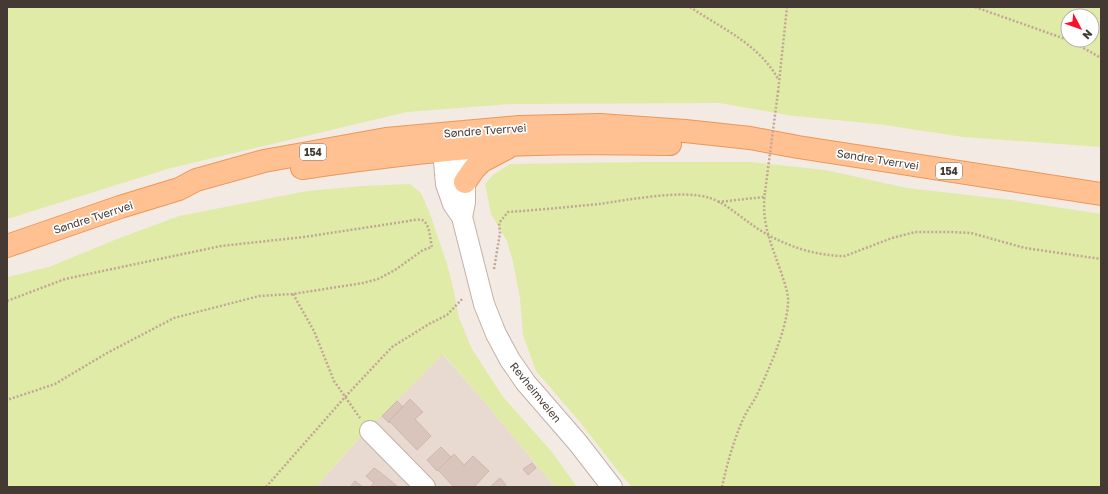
<svg xmlns="http://www.w3.org/2000/svg" width="1108" height="494" viewBox="0 0 1108 494" font-family="'Golos Text',sans-serif">
<style>
.residential{fill:#e8dad1}
.green{fill:#e0eba8;fill-rule:evenodd}
.building{fill:#d9c5bb;stroke:#d1b7ab}
.lines{fill:none;stroke-linecap:round;stroke-linejoin:round}
.minor-casing{stroke:#c2b2a8;stroke-width:22}
.major-casing{stroke:#ec9758;stroke-width:24}
.path{stroke:#c2a695;stroke-width:2.5;stroke-dasharray:2 2;stroke-linecap:butt}
.minor{stroke:#fff;stroke-width:20}
.major{stroke:#ffc191;stroke-width:22}
.path-bridge{stroke:#c2a695;stroke-width:2.5;stroke-dasharray:2 2;stroke-linecap:butt}
.labels{text-anchor:middle;dominant-baseline:central;stroke-width:3.5;stroke-linejoin:round;paint-order:stroke}
.shield{fill:#fff;stroke:#7d7470;stroke-width:1}
.shield-label{font-size:10px;font-weight:bold;fill:#453933}
.street-label{font-size:11px;fill:#453933;stroke:#fff}
</style>
<rect width="100%" height="100%" fill="#f3eae3"/>
<path class="residential" d="M438 349 483 400 555 487H316Z"/>
<path class="green" d="M7 7H1101V147L963 137 878 124 794 116 719 103 511 104 407 112 171 168 7 219ZM1068 16H1092V40H1068Z
M646 162H749L825 170 907 188 1012 200 1101 214V487H632L618 471 579 421 536 371 523 335 520 299 513 262 507 241 491 214 485 184 493 175 510 164Z
M410 184 421 193 430 214 447 264 453 287 459 318 472 349 503 397 552 452 577 487H555L483 400 443 354 352 446 316 487H7V277L49 267 117 239 179 216 307 191 362 186Z"/>
<path class="building" d="M410 399 423 412 415 419 431 436 417 450 389 421Z
M397 401 403 407 389 421 390 422 389 423 382 416Z
M441 447 451 457 437 471 427 460Z
M454 454 464 465 473 456 489 471 474 487H454L438 470Z
M532 463 536 468 528 475 523 469Z
M374 468 381 473 397 486 370 487 374 483 366 476Z
M500 478 506 485 504 487H490Z
M355 481 363 487H350Z"/>
<g class="lines">
<g class="minor-casing">
<path id="minor" d="M453 135 460 148 465 182V202L462 217
M450 136 443 150 446 184 453 204 462 217 484 304 496 334 510 360 526 383 578 443 612 487
M370 431 425 487"/>
</g>
<g class="major-casing">
<path id="major" d="M302 168C371 158 440 149 510 145 563 142 617 143 670 144
M465 182 474 169 482 161 507 148
M7 246 120 207 179 189 196 180 264 161 386 139 519 127 600 125 685 131 750 138 798 147 1101 194"/>
</g>
<path class="path" d="M690 7C721 28 759 44 778 79
M975 7 1071 41 1101 58
M778 92 787 7
M718 202 764 197
M494 269 500 233 499 223 508 212C538 210 568 207 599 204 628 200 683 189 710 198 725 203 738 215 751 224 777 243 812 256 845 256L892 238 915 232H952L971 233 1025 248 1101 259
M293 294 314 331 334 381 360 418
M7 301 65 279 221 246 304 237 409 221C412 220 418 219 422 220 430 223 430 240 432 247L423 250 395 270 378 279 363 283 293 294 259 296 174 318 107 353 55 384 7 400
M266 487 345 397 392 347 429 324 447 315 463 298
M722 487C727 464 734 439 744 417 747 411 751 405 755 399 767 373 786 333 788 304 789 293 784 282 781 272 771 243 761 223 765 192"/>
<use href="#minor" class="minor"/>
<use href="#major" class="major"/>
<path class="path-bridge" d="M765 192 778 92"/>
</g>
<g class="labels">
<g class="shield">
<rect x="300" y="144" width="26" height="16" rx="3"/>
<rect x="936" y="163" width="26" height="16" rx="3"/>
</g>
<g class="shield-label">
<text x="313" y="152">154</text>
<text x="949" y="171">154</text>
</g>
<g class="street-label">
<text transform="translate(485 130) rotate(-4)">Søndre Tverrvei</text>
<text transform="translate(878 159) rotate(9)">Søndre Tverrvei</text>
<text transform="translate(93 217) rotate(-18)">Søndre Tverrvei</text>
<text transform="translate(536 392) rotate(51)">Revheimveien</text>
</g>
</g>
<rect width="1108" height="494" fill="none" stroke="#453933" stroke-width="16"/>
<g transform="translate(1080 28) rotate(131)"><circle r="19" fill="#ffffff" stroke="#b5b0ad"/>
<path d="M0-3L7 15L0 10L-7 15Z" fill="#ff0f2d"/>
<text y="-6" font-size="11" font-weight="bold" text-anchor="middle" fill="#453933">N</text>
</g>
</svg>
